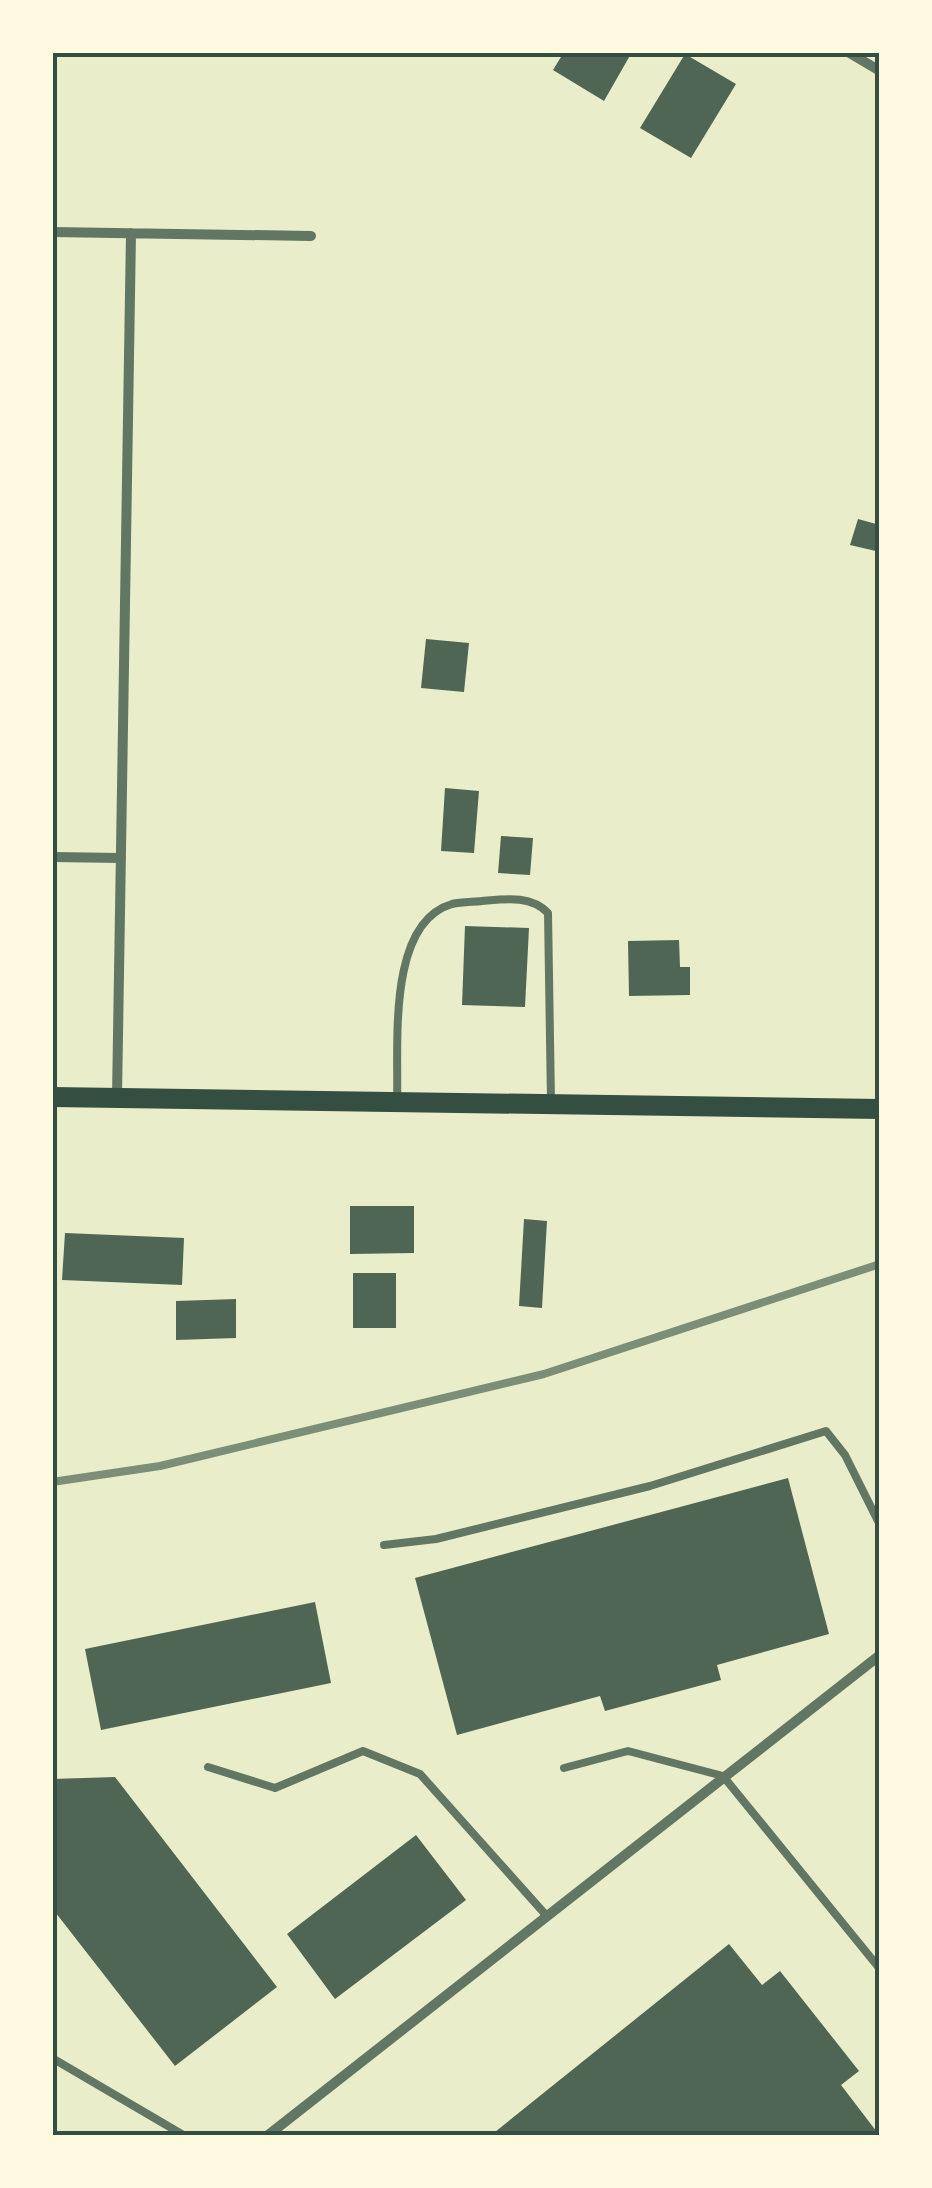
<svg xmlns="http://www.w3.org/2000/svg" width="932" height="2188" viewBox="0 0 932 2188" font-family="'PT Sans',sans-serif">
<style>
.building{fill:#4f6655}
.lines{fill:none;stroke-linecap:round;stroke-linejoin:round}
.service{stroke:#617663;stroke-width:8}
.minor{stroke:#617663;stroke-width:10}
.secondary{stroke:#344e41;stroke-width:20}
.rail{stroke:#7c8e77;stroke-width:8}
.neatline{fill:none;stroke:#344e41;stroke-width:4}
</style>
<rect width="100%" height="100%" fill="#e9edc9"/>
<path class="building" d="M564 52H632L604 101 553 70Z
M685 54 736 84 691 158 640 128Z
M858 519 880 525V552L850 545Z
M426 639 469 643 464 692 421 688Z
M445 788 479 791 474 853 441 851Z
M501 836 533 838 530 875 498 873Z
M465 926 529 928 525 1007 462 1005Z
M679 940 680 967H690V995L629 996 628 941Z
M350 1206H414V1253L350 1254Z
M524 1219 547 1221 542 1308 519 1306Z
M65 1233 184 1238 182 1285 62 1280Z
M353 1273H396V1328H353Z
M236 1299V1338L176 1340V1301Z
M788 1478 829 1634 717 1665 721 1680 605 1711 600 1696 457 1735 415 1578Z
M315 1602 331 1683 101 1730 85 1649Z
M115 1777 277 1987 175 2066 52 1908V1779Z
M416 1835 466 1900 335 1999 287 1934Z
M729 1944 762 1985 780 1971 859 2071 841 2085 880 2136H490Z"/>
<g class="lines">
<path class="service" d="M397 1100C399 1048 386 923 452 904 461 902 473 902 482 901 505 899 531 895 548 913L551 1101
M384 1545 436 1539 650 1486 826 1431 845 1455 880 1525
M208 1767 275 1788 363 1751 420 1774 545 1914
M564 1768 628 1751 723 1776 880 1969
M52 2058 185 2136"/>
<path class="minor" d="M848 52 880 71
M52 232 311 236
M52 857 121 858
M117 1097 131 233
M267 2136 880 1655"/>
<path class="secondary" d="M52 1097 880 1109"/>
<path class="rail" d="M52 1482 160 1466 544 1374 880 1264"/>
</g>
<rect width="932" height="2188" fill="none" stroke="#fefae0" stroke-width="110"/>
<rect x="55" y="55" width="822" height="2078" class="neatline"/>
</svg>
